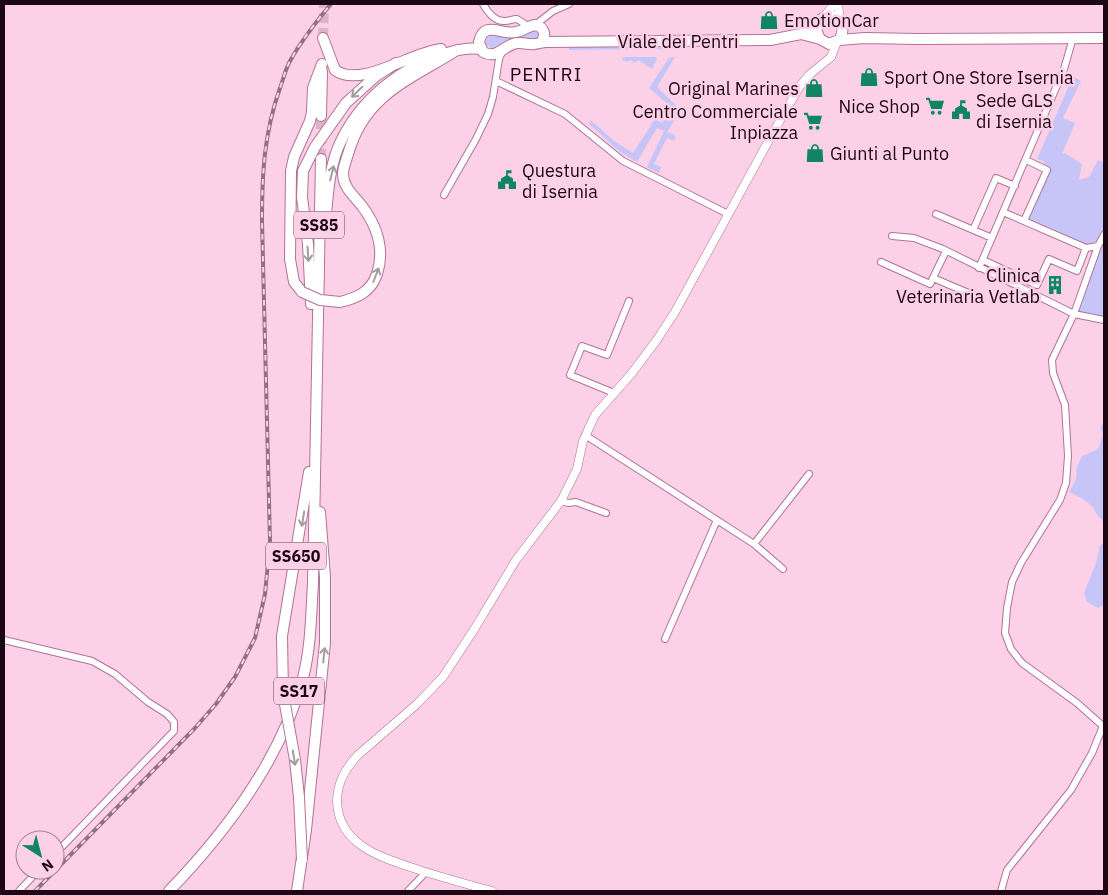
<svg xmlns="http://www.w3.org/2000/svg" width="1108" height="895" viewBox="0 0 1108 895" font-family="'IBM Plex Sans',sans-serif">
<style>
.green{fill:#c7c5f8}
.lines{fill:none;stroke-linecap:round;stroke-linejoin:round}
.trunk-tunnel{stroke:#dbb3c7;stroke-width:10;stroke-dasharray:10 5;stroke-linecap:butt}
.minor-casing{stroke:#b27295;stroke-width:8}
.tertiary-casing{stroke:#b27295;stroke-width:9}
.primary-casing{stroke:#b27295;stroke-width:12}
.trunk-casing{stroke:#b27295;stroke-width:12}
.minor{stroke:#fff;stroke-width:6}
.tertiary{stroke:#fff;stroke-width:8}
.primary{stroke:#fff;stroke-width:10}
.trunk{stroke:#fff;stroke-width:10}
.rail-casing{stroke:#927082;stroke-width:4}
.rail{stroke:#fcd1e7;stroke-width:2;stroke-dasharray:5.5;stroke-linecap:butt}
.trunk-bridge-casing{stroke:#b27295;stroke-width:12;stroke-linecap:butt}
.trunk-bridge{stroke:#fff;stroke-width:10}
.oneway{stroke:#a59ca1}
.labels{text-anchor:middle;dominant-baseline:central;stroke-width:5;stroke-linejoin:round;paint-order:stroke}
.shield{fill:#fcd1e7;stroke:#614453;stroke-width:1}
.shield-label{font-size:16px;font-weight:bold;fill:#1e0714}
.poi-label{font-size:18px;fill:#1e0714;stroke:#fcd1e7;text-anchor:start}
.street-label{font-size:18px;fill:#1e0714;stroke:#fcd1e7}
.neighbourhood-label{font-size:19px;letter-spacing:1px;fill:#1e0714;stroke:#fcd1e7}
</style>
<rect width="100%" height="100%" fill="#fcd1e7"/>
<path class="green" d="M534 29 538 33 537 38C529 41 517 38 507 41 501 43 498 48 492 49L486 44 487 39 491 35C512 37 514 39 534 29Z
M669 46V49L569 50V47Z
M624 57H656L657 59 652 69 638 60 635 63 630 60 628 62 622 60Z
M672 57H675L657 87 681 110 667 132 676 136 674 141 667 138 654 164 661 167 659 173 647 167 664 131 657 128 637 162 619 151 589 124 591 120 613 140 633 153 655 119 662 123 672 108 649 88 668 59Z
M1073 76 1081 81 1063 118 1075 123 1062 154 1065 153 1082 164 1079 180 1089 177 1098 160 1104 163V320L1074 314 1097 246 1086 248 1024 221 1047 170 1043 161 1037 159Z
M1104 422V522C1098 517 1097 514 1094 509 1088 501 1078 496 1069 492L1076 480 1077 467 1082 456 1098 449 1103 434 1100 427Z
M1104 543V605L1098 608 1087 602 1084 593 1096 563 1100 545Z"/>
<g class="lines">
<path class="trunk-tunnel" d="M323 38 324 4
M321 159V116"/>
<g class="minor-casing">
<path id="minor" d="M483 4C487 11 495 22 505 21 509 21 512 19 517 19L528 26
M535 25 553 11 569 4
M496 81 565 114 623 161 728 214
M444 195 476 139 488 114 493 97 499 59 502 52
M1003 212 1086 248 1098 246
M936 214 992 238
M1024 221 1047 170 1026 160
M973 230 996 178 1015 186
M1104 235 1098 246 1074 314 1052 360 1053 373 1065 405 1068 456 1066 483 1060 500 1021 563 1012 582 1007 608 1005 633 1011 649 1022 663 1077 703 1104 727
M892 236 914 238 943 249 1074 314 1104 320
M983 260 1037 285 1049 259 1077 271 1086 248
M881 262 930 284 946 251
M979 268 1064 69 1073 38
M933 278 978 297
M614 393 570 375 582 346 607 355 629 301
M585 435 754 544 783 569
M561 501 568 503 576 502 606 513
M754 544 809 474
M665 639 717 520
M4 640 92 661 115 674 148 702 167 714 174 722V731L55 854
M19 891 39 870
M408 891 426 872
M1001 891 1007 870 1071 790 1092 753 1103 726"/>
</g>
<g class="tertiary-casing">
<path id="tertiary" d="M838 4 840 21
M824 17 834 4
M492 891C469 885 445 878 422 871 387 859 339 848 337 802 337 783 345 769 358 755L417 704 443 677 475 628 516 560 561 501 577 469 583 441 595 415 632 373 656 341 675 312 775 129 800 86 809 75 831 57 837 42"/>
</g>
<g class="primary-casing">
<path id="primary" d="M801 34C808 29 816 21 825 17 840 11 847 30 839 40L829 44 820 39 816 30 821 20
M839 40 865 38 917 39 1104 38
M541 42C547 35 544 27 535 25 528 26 523 31 516 32 502 36 484 19 479 42L483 52C496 59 502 48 513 44 520 41 527 45 534 44 538 44 542 42 546 42L770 40 801 34 820 39"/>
</g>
<g class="trunk-casing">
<path id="trunk" d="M323 38 335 70C360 89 412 52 441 49
M321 116 322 71
M326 215C328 191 330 163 341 141 361 99 400 68 444 54 456 50 468 47 481 49
M302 292 294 282 290 259 291 171 294 157 310 121 312 112 313 88 322 64
M340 302C357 298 371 292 377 274 385 250 377 226 362 206 354 196 343 187 343 174 343 167 347 158 349 151 366 94 411 79 457 50
M311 304 308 244 302 197 303 171 315 147 346 103 376 76 396 63
M283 693 282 636 309 472
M169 891C227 831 281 759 303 678 311 647 311 615 313 583L321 159
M297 891 306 830 325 643V577L320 512"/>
</g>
<use href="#minor" class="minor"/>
<use href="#tertiary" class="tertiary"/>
<use href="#primary" class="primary"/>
<use href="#trunk" class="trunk"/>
<g class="rail-casing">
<path id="rail" d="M35 891 195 728 216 704 235 677 255 638 265 594 270 542 262 221C262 174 264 133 280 88 283 80 285 71 289 63 300 42 316 22 331 4"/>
</g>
<use href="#rail" class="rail"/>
<g class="trunk-bridge-casing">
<path id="trunk-bridge" d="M302 292 320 300 340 302
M283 693 295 760 299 797 302 860"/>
</g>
<use href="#trunk-bridge" class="trunk-bridge"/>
</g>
<defs><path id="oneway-shaft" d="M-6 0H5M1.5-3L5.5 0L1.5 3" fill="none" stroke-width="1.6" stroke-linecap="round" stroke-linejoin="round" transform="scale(1.25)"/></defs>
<g class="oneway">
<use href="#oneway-shaft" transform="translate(357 92) rotate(136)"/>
<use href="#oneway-shaft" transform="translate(332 173) rotate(-76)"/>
<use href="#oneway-shaft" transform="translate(308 254) rotate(86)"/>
<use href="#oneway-shaft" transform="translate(376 275) rotate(-69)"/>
<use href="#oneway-shaft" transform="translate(303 519) rotate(99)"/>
<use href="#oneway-shaft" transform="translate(324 655) rotate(-84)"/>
<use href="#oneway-shaft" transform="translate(294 758) rotate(81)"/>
</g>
<defs>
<g id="shop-bare" transform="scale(1.5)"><path d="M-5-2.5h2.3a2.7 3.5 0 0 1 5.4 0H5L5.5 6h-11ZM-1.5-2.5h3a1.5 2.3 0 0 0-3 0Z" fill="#118462" stroke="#fcd1e7" stroke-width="2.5" paint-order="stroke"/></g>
<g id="supermarket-bare" transform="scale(1.5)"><path d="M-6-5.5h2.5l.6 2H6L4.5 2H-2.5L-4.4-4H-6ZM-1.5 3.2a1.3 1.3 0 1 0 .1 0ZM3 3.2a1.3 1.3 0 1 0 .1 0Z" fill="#118462" stroke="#fcd1e7" stroke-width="2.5" paint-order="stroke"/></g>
<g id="civic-bare" transform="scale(1.5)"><path d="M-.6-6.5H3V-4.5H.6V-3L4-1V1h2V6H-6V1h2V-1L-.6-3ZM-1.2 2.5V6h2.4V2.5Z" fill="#118462" stroke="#fcd1e7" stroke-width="2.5" paint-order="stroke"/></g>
<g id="building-bare" transform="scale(1.5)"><path d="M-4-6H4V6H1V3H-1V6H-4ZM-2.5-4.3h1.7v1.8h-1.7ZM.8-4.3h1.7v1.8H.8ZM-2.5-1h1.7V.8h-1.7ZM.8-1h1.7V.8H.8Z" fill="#118462" stroke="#fcd1e7" stroke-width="2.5" paint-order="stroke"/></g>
</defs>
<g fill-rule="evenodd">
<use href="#shop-bare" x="769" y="20"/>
<use href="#shop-bare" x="869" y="77"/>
<use href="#shop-bare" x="814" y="88"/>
<use href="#supermarket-bare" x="935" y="106"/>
<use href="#civic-bare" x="961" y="110"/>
<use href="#supermarket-bare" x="813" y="121"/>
<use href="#shop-bare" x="815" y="153"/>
<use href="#civic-bare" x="507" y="180"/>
<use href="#building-bare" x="1055" y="285"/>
</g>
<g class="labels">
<g class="shield">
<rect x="294" y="211.5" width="50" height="27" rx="4"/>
<rect x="266" y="542.5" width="60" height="27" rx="4"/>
<rect x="274" y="677.5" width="50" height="27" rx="4"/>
</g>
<g class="shield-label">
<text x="319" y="225">SS85</text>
<text x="296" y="556">SS650</text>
<text x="299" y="691">SS17</text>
</g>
<g class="poi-label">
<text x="784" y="20">EmotionCar</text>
<text x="884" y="77">Sport One Store Isernia</text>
<text x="799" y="88" text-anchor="end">Original Marines</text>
<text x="976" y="100">Sede GLS<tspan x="976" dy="21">di Isernia</tspan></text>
<text x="920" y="106" text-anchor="end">Nice Shop</text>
<text x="798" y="111" text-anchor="end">Centro Commerciale<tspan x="798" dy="21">Inpiazza</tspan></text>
<text x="830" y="153">Giunti al Punto</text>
<text x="522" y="170">Questura<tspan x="522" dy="21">di Isernia</tspan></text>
<text x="1040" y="275" text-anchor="end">Clinica<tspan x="1040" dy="21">Veterinaria Vetlab</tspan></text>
</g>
<g class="street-label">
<text x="678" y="41">Viale dei Pentri</text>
</g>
<g class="neighbourhood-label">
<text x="546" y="74">PENTRI</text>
</g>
</g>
<rect width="1108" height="895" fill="none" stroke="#1e0714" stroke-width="10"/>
<g transform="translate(40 855) rotate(144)"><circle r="24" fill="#fcd1e7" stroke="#a38093"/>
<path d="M0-4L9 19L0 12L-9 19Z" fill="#118462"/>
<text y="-8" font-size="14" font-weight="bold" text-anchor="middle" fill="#1e0714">N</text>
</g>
</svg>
